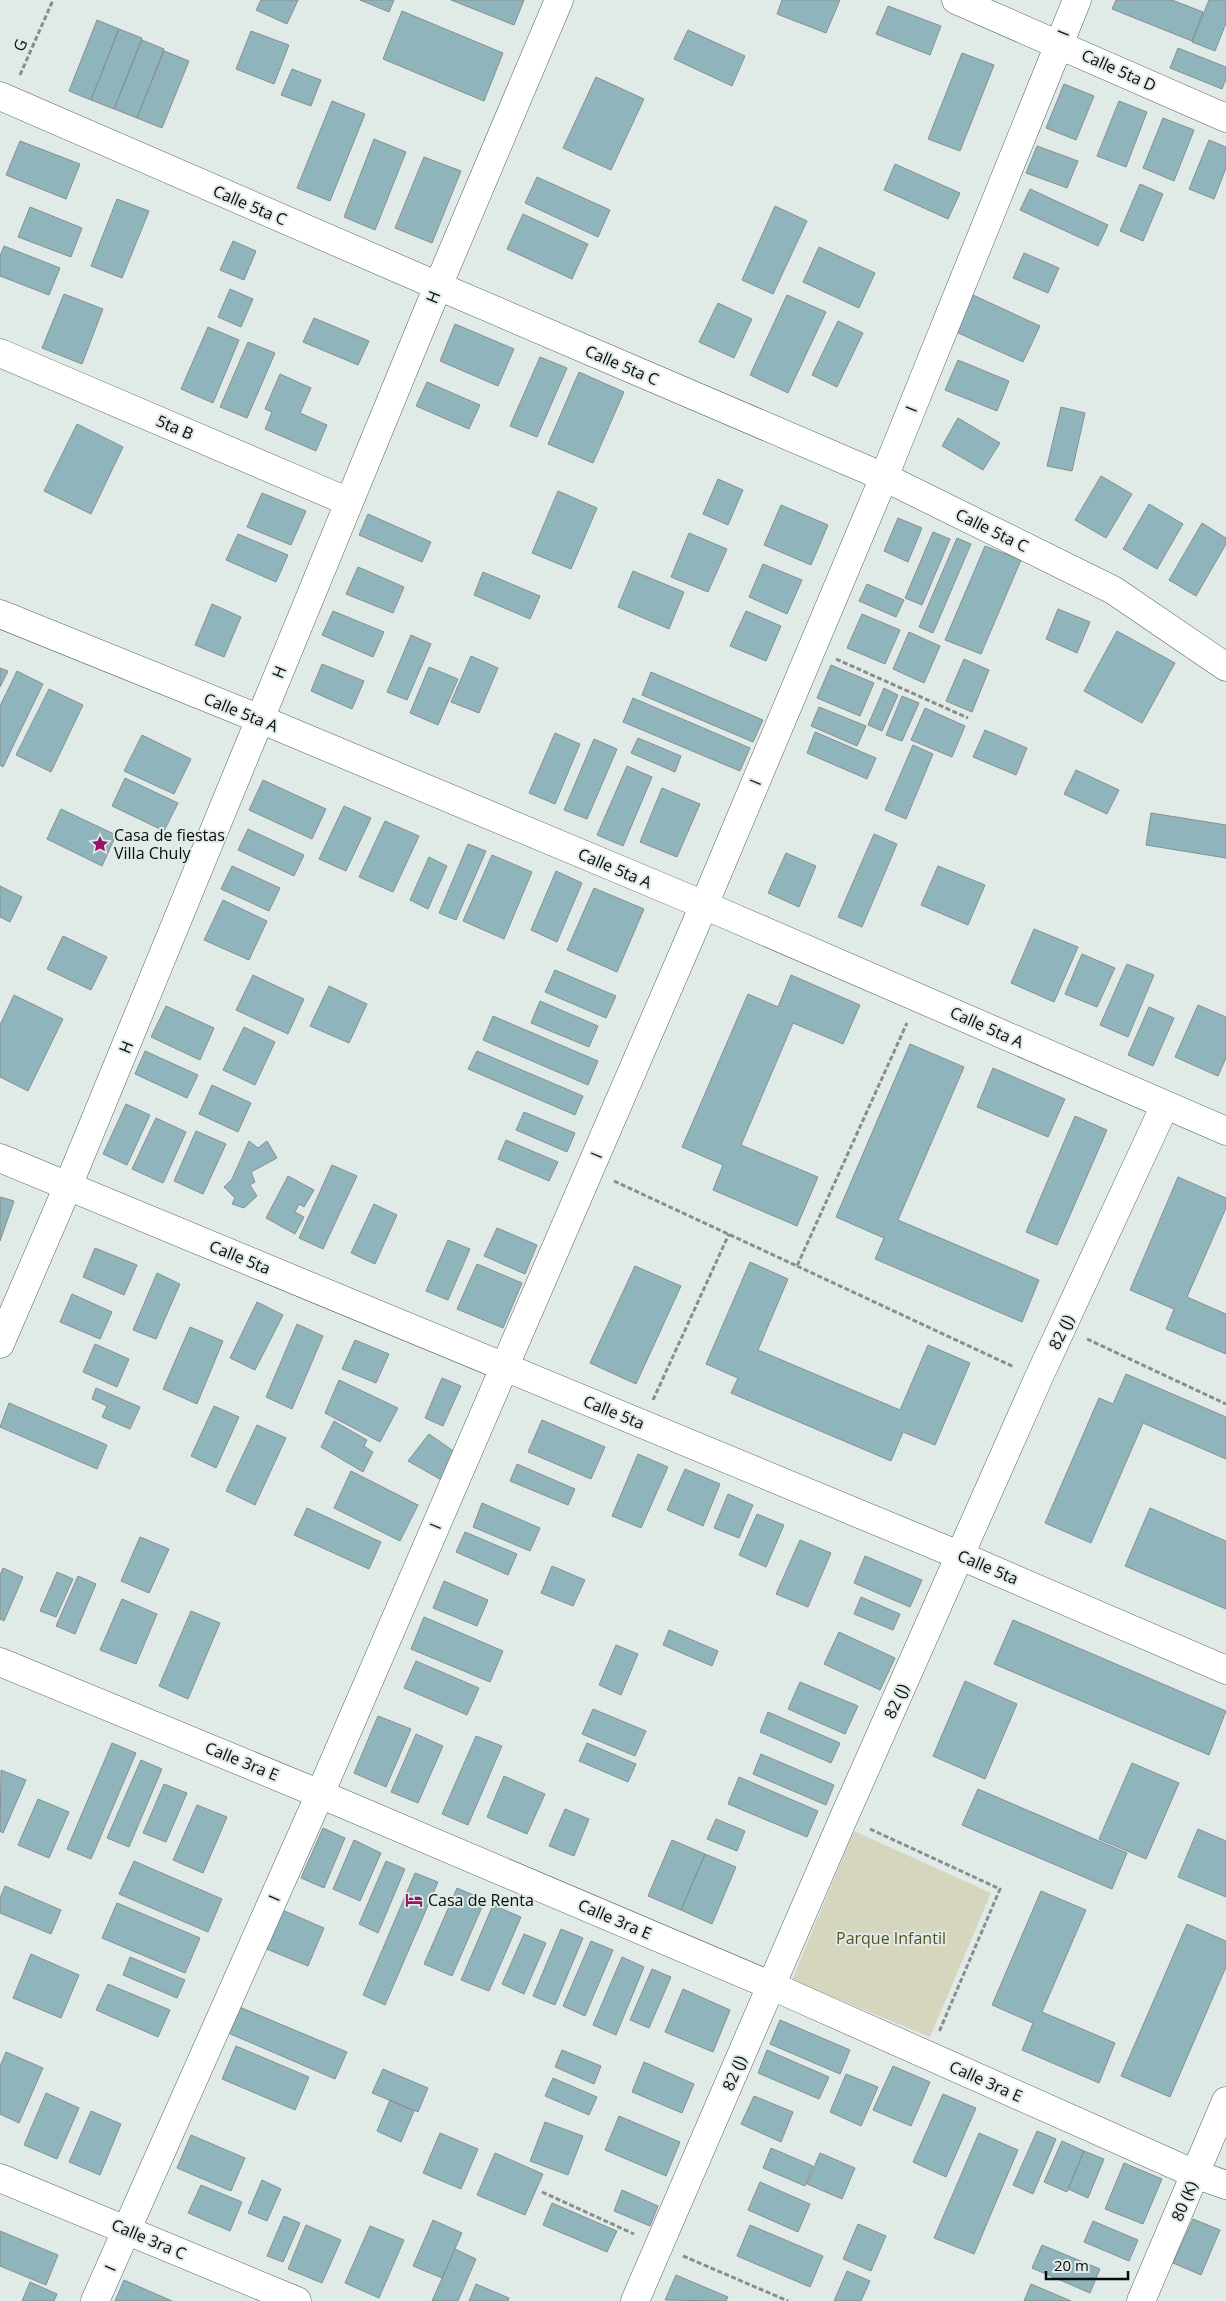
<svg xmlns="http://www.w3.org/2000/svg" width="1226" height="2301" viewBox="0 0 1226 2301" font-family="'Open Sans',sans-serif">
<style>
.green{fill:#d6d5be}
.building{fill:#8fb4bb;stroke:#879092}
.lines{fill:none;stroke-linecap:round;stroke-linejoin:round}
.minor-casing{stroke:#5a6260;stroke-width:29}
.tertiary-casing{stroke:#5a6260;stroke-width:29}
.path{stroke:#878e8c;stroke-width:3;stroke-dasharray:5 2.5;stroke-linecap:butt}
.minor{stroke:#fff;stroke-width:28}
.tertiary{stroke:#fff;stroke-width:28}
.labels{text-anchor:middle;dominant-baseline:central;stroke-width:4;stroke-linejoin:round;paint-order:stroke}
.street-label{font-size:16px;fill:#090c0c;stroke:#e0eae7}
.poi-label{font-size:16px;fill:#090c0c;stroke:#e0eae7;text-anchor:start}
.park-label{font-size:16px;fill:#55521f;stroke:#e0eae7}
</style>
<rect width="100%" height="100%" fill="#e0eae7"/>
<path class="green" d="M854 1831 991 1893 930 2037 792 1980Z"/>
<path class="building" d="M261 0H298L287 24 256 10Z
M360 0H394L389 12Z
M451 0H524L514 25Z
M782 0H840L826 33 777 14Z
M1116 0H1172L1203 12 1192 41 1112 9Z
M1209 0H1226V23L1215 51 1192 42Z
M888 6 941 26 930 55 876 34Z
M402 11 503 53 484 101 383 59Z
M97 20 119 29 91 100 69 91Z
M119 29 142 38 114 109 91 100Z
M688 30 745 56 732 86 674 59Z
M251 31 289 45 274 84 236 69Z
M142 40 164 49 137 118 114 109Z
M1178 48 1226 67V79L1222 89 1170 68Z
M164 51 189 61 162 128 137 118Z
M962 53 994 65 960 151 928 139Z
M292 69 321 80 311 106 281 95Z
M596 77 644 99 611 170 563 148Z
M1064 84 1094 96 1076 140 1046 128Z
M332 101 365 114 330 201 297 188Z
M1119 101 1147 112 1126 167 1097 156Z
M1163 118 1194 130 1174 181 1143 168Z
M374 139 406 152 375 230 344 217Z
M1209 140 1226 147V168L1214 199 1189 189Z
M20 141 80 164 66 199 6 175Z
M1037 146 1078 161 1067 188 1026 173Z
M424 157 461 171 432 243 395 228Z
M895 164 960 193 948 219 884 190Z
M537 177 610 210 598 237 525 203Z
M1140 184 1163 194 1143 241 1120 231Z
M1030 189 1108 225 1098 246 1020 210Z
M117 199 149 211 122 278 91 266Z
M775 206 807 221 773 294 742 280Z
M30 207 82 228 71 257 18 237Z
M523 214 588 244 572 279 507 249Z
M233 241 256 251 244 280 220 270Z
M4 246 60 268 49 295 0 276V256Z
M819 247 875 273 859 308 803 282Z
M1024 253 1059 268 1048 293 1013 278Z
M230 289 253 299 241 327 218 317Z
M64 294 103 309 82 364 42 348Z
M787 295 826 312 788 393 750 375Z
M973 295 1040 326 1023 362 956 332Z
M718 303 752 319 734 358 699 342Z
M314 318 369 341 358 365 303 342Z
M838 321 863 333 837 387 812 375Z
M455 324 514 349 498 386 440 361Z
M208 327 239 340 213 403 181 389Z
M248 342 275 353 247 418 220 407Z
M540 357 567 368 537 437 510 426Z
M958 360 1009 381 997 411 945 390Z
M579 372 624 392 593 463 548 444Z
M280 374 311 388 300 413 327 425 316 451 265 429 272 412 265 409Z
M427 382 480 405 469 429 416 406Z
M1061 407 1085 413 1072 471 1047 466Z
M958 418 1000 443 983 470 942 446Z
M77 424 123 447 91 514 44 491Z
M1101 476 1132 494 1106 538 1075 520Z
M718 479 743 490 728 525 703 514Z
M558 491 597 508 571 569 532 553Z
M262 493 306 511 291 545 247 527Z
M1149 504 1183 524 1157 569 1123 549Z
M781 505 828 525 811 565 764 545Z
M368 514 431 542 422 562 359 535Z
M898 518 922 528 908 562 884 551Z
M1202 523 1226 538V544L1196 596 1169 580Z
M933 532 950 539 922 605 905 598Z
M689 533 727 549 708 592 671 577Z
M238 534 288 555 276 582 226 560Z
M957 538 971 544 933 633 919 627Z
M985 546 1021 560 981 654 945 640Z
M763 564 802 580 787 614 749 597Z
M358 567 404 587 393 613 346 594Z
M633 571 684 592 669 629 618 607Z
M483 572 540 596 530 619 474 595Z
M867 584 904 600 896 617 859 601Z
M212 604 241 617 224 657 195 645Z
M1058 609 1090 622 1077 653 1046 639Z
M333 611 384 632 373 657 322 635Z
M746 611 781 626 766 661 730 646Z
M862 614 900 630 885 664 847 648Z
M1117 631 1175 663 1142 723 1084 691Z
M909 632 940 646 924 683 893 669Z
M411 635 431 644 407 700 387 692Z
M471 656 498 668 479 713 451 702Z
M964 659 989 670 972 712 946 701Z
M322 664 364 681 352 709 311 691Z
M831 665 874 683 860 716 817 698Z
M429 667 458 679 438 725 410 713Z
M0 668 8 671 0 687Z
M17 671 43 684 3 767 0 765V706Z
M651 672 763 720 753 742 642 695Z
M884 688 898 695 882 731 868 725Z
M49 689 83 705 51 772 16 755Z
M902 696 919 703 902 741 886 735Z
M633 698 750 748 740 771 623 722Z
M819 707 866 726 857 746 811 726Z
M925 708 965 726 952 757 911 740Z
M985 730 1027 748 1016 775 973 757Z
M815 732 876 758 867 779 807 753Z
M555 733 580 744 555 804 529 793Z
M142 735 191 759 174 794 124 771Z
M638 738 681 756 675 772 631 753Z
M594 739 617 749 587 819 564 810Z
M913 745 933 754 906 819 885 810Z
M627 766 652 777 623 846 597 835Z
M1076 770 1119 790 1107 814 1064 794Z
M125 778 178 803 164 831 112 806Z
M263 780 326 809 312 839 249 810Z
M662 788 700 804 677 857 640 842Z
M344 806 371 818 346 871 319 859Z
M61 809 116 835 102 866 47 839Z
M1151 813 1226 825V858L1146 845Z
M385 821 419 836 393 892 359 877Z
M248 829 304 855 294 876 238 850Z
M874 834 897 844 862 927 838 917Z
M468 844 486 851 456 920 439 913Z
M786 853 816 866 799 907 768 893Z
M492 855 532 872 504 939 463 921Z
M429 857 447 866 428 909 410 900Z
M232 866 280 888 269 911 221 889Z
M938 866 985 885 968 925 921 905Z
M556 871 582 883 557 942 531 930Z
M0 886 22 897 10 922 0 917Z
M594 888 644 909 617 972 567 950Z
M223 900 267 921 249 960 204 940Z
M1034 929 1078 947 1054 1002 1011 983Z
M63 936 107 957 91 990 47 969Z
M1082 954 1115 968 1097 1007 1065 994Z
M1127 964 1154 975 1128 1037 1100 1025Z
M555 970 616 996 606 1018 545 992Z
M253 975 304 999 288 1034 236 1010Z
M791 975 860 1005 843 1044 793 1023 741 1145 818 1177 797 1226 713 1190 723 1165 682 1147 748 994 778 1007Z
M329 986 367 1004 349 1043 310 1026Z
M14 995 63 1019 28 1091 0 1077V1025Z
M540 1001 598 1026 589 1047 531 1023Z
M1198 1005 1226 1017V1058L1218 1076 1175 1057Z
M166 1006 214 1028 200 1060 151 1037Z
M1149 1007 1174 1018 1153 1066 1128 1055Z
M493 1016 598 1061 588 1085 483 1040Z
M244 1027 275 1042 255 1085 223 1070Z
M910 1044 964 1067 898 1220 1039 1280 1022 1322 875 1259 884 1238 836 1217Z
M145 1051 198 1075 187 1098 135 1074Z
M477 1051 583 1096 575 1115 468 1069Z
M993 1068 1065 1099 1048 1137 977 1107Z
M212 1085 251 1103 238 1132 199 1114Z
M126 1104 150 1115 127 1165 103 1154Z
M524 1112 575 1133 567 1152 516 1130Z
M1075 1116 1107 1130 1057 1245 1026 1232Z
M156 1118 186 1132 163 1183 132 1169Z
M196 1131 226 1144 203 1194 174 1181Z
M506 1140 558 1162 549 1181 498 1159Z
M249 1141 258 1148 267 1141 277 1158 251 1172 255 1182 250 1185 257 1196 244 1208 232 1204 235 1198 224 1187 232 1179Z
M332 1165 357 1176 323 1249 299 1238Z
M288 1176 314 1190 304 1207 299 1204 295 1212 304 1217 295 1234 266 1218Z
M1178 1177 1226 1198V1208L1187 1297 1226 1314V1354L1166 1329 1174 1309 1130 1290Z
M0 1197 14 1201 0 1241Z
M374 1204 397 1215 375 1264 351 1253Z
M497 1228 537 1245 525 1274 484 1256Z
M448 1240 470 1249 448 1300 426 1291Z
M95 1248 137 1265 124 1295 83 1277Z
M750 1262 788 1279 758 1350 900 1410 928 1345 970 1363 935 1445 903 1432 891 1461 731 1393 738 1378 706 1364Z
M477 1264 522 1283 503 1328 457 1309Z
M635 1266 681 1286 636 1384 590 1363Z
M157 1273 180 1284 156 1339 133 1330Z
M72 1294 112 1312 100 1339 60 1322Z
M257 1302 283 1315 255 1370 230 1358Z
M297 1324 323 1336 292 1409 266 1397Z
M190 1327 223 1341 197 1404 163 1389Z
M355 1340 389 1354 376 1383 342 1369Z
M95 1344 129 1359 117 1387 83 1372Z
M1126 1374 1226 1417V1459L1143 1423 1091 1543 1045 1523 1099 1398 1113 1404Z
M442 1378 461 1386 443 1426 425 1418Z
M339 1380 398 1408 380 1442 325 1413Z
M96 1388 140 1407 130 1429 102 1417 107 1406 92 1399Z
M9 1403 107 1445 97 1469 0 1427Z
M214 1406 239 1417 216 1468 191 1456Z
M542 1420 605 1447 591 1479 528 1452Z
M334 1421 367 1440 364 1446 373 1452 363 1472 321 1447Z
M257 1425 286 1438 255 1505 226 1491Z
M429 1434 462 1457 445 1482 408 1461Z
M638 1454 668 1467 641 1528 612 1516Z
M517 1464 575 1489 568 1505 510 1481Z
M685 1469 720 1484 703 1526 667 1510Z
M351 1471 418 1505 400 1541 334 1508Z
M728 1494 753 1505 739 1538 714 1528Z
M482 1503 540 1528 530 1551 473 1527Z
M307 1508 381 1542 369 1569 294 1535Z
M1150 1508 1226 1541V1609L1125 1566Z
M757 1514 784 1525 766 1567 739 1555Z
M465 1532 517 1554 508 1575 456 1552Z
M140 1537 169 1549 149 1593 121 1581Z
M800 1540 831 1553 808 1607 776 1594Z
M865 1556 922 1580 910 1607 854 1583Z
M552 1566 585 1580 573 1606 541 1593Z
M3 1568 23 1577 4 1621 0 1619V1575Z
M57 1572 73 1579 56 1617 40 1611Z
M78 1576 96 1584 75 1634 56 1626Z
M444 1581 488 1600 477 1626 433 1608Z
M861 1597 900 1614 893 1630 854 1614Z
M122 1599 157 1614 136 1664 100 1650Z
M191 1611 220 1623 188 1699 159 1686Z
M424 1617 503 1651 490 1682 411 1649Z
M1013 1620 1226 1711 1209 1755 994 1664Z
M669 1630 718 1651 712 1666 663 1645Z
M839 1632 895 1658 880 1690 824 1664Z
M616 1645 638 1654 621 1695 599 1685Z
M416 1661 479 1688 467 1715 404 1688Z
M965 1681 1017 1704 985 1779 933 1756Z
M800 1682 858 1706 845 1734 788 1709Z
M593 1709 646 1731 635 1756 582 1734Z
M768 1712 840 1743 831 1763 760 1732Z
M378 1716 411 1729 386 1787 354 1773Z
M416 1734 443 1746 418 1803 391 1792Z
M476 1736 502 1746 468 1825 442 1814Z
M112 1743 136 1753 91 1859 67 1849Z
M587 1743 636 1764 628 1782 579 1761Z
M761 1754 834 1785 826 1805 753 1774Z
M141 1760 162 1769 129 1847 107 1838Z
M1132 1763 1179 1783 1146 1859 1099 1839Z
M1 1770 26 1780 3 1833 0 1831Z
M504 1776 545 1794 527 1834 487 1817Z
M739 1777 818 1811 807 1837 728 1804Z
M164 1784 187 1793 166 1842 143 1833Z
M978 1789 1127 1853 1112 1889 962 1825Z
M38 1799 69 1812 49 1858 18 1845Z
M197 1805 227 1817 203 1873 173 1860Z
M565 1809 589 1819 574 1856 549 1846Z
M716 1819 745 1831 737 1851 707 1839Z
M323 1828 345 1838 324 1888 301 1878Z
M1198 1829 1226 1841V1897L1178 1877Z
M354 1840 381 1853 360 1901 333 1889Z
M672 1840 705 1854 681 1910 648 1896Z
M705 1854 736 1867 712 1924 681 1910Z
M134 1861 222 1899 208 1932 119 1894Z
M386 1861 405 1869 378 1933 359 1924Z
M415 1873 438 1882 385 2005 363 1995Z
M5 1886 61 1910 51 1934 0 1913V1898Z
M457 1888 485 1900 452 1976 424 1964Z
M1041 1891 1086 1910 1042 2012 1115 2043 1099 2083 1022 2050 1033 2023 992 2005Z
M117 1903 200 1938 185 1973 102 1938Z
M493 1905 521 1917 489 1991 461 1980Z
M280 1909 324 1928 308 1966 264 1948Z
M1187 1924 1226 1941V1967L1170 2097 1121 2076Z
M561 1929 583 1938 555 2005 533 1996Z
M524 1934 546 1943 524 1994 502 1984Z
M591 1941 613 1950 585 2016 563 2006Z
M31 1954 79 1975 61 2018 13 1998Z
M130 1957 185 1980 177 1998 123 1975Z
M622 1957 644 1967 616 2035 593 2025Z
M652 1969 671 1977 649 2028 630 2020Z
M108 1984 170 2010 158 2037 96 2010Z
M683 1989 730 2010 713 2052 665 2032Z
M237 2006 347 2052 335 2079 226 2032Z
M780 2020 850 2050 840 2074 770 2044Z
M236 2046 309 2077 295 2110 222 2079Z
M562 2050 601 2066 594 2084 555 2067Z
M767 2050 829 2077 819 2099 758 2073Z
M6 2052 43 2068 19 2123 0 2114V2066Z
M644 2062 694 2084 682 2113 632 2092Z
M893 2066 930 2082 911 2126 873 2110Z
M383 2069 428 2088 418 2112 372 2093Z
M846 2074 878 2087 861 2126 830 2112Z
M553 2078 597 2097 589 2115 545 2096Z
M46 2093 79 2108 57 2159 24 2145Z
M943 2094 976 2108 946 2177 913 2162Z
M754 2096 793 2112 781 2142 741 2124Z
M390 2100 414 2111 401 2142 377 2131Z
M91 2111 121 2124 100 2175 69 2162Z
M619 2116 680 2142 666 2176 605 2150Z
M545 2122 583 2136 568 2175 530 2161Z
M1037 2131 1056 2139 1033 2194 1013 2185Z
M440 2133 478 2149 461 2189 423 2173Z
M979 2133 1018 2150 974 2254 934 2238Z
M191 2135 245 2158 231 2191 177 2168Z
M1062 2141 1084 2151 1067 2192 1044 2182Z
M771 2148 813 2166 805 2186 763 2168Z
M1084 2151 1104 2159 1088 2198 1068 2189Z
M495 2153 543 2174 525 2215 477 2195Z
M820 2153 855 2168 842 2199 807 2184Z
M1124 2163 1162 2179 1143 2224 1105 2209Z
M262 2180 281 2189 267 2221 248 2213Z
M760 2182 810 2204 798 2232 748 2210Z
M201 2185 242 2202 230 2231 188 2213Z
M622 2190 658 2206 650 2226 614 2211Z
M552 2203 617 2231 607 2252 543 2225Z
M284 2216 300 2223 283 2262 267 2256Z
M1193 2219 1220 2230 1201 2275 1173 2263Z
M433 2220 462 2233 442 2278 413 2266Z
M1093 2221 1138 2240 1129 2261 1084 2242Z
M858 2224 886 2236 871 2271 843 2259Z
M306 2225 341 2240 322 2283 288 2269Z
M750 2225 823 2256 810 2287 737 2256Z
M370 2226 404 2240 379 2298 345 2283Z
M0 2231 58 2255 46 2285 0 2266Z
M1042 2245 1100 2269 1090 2293 1032 2268Z
M455 2249 476 2259 458 2301H432Z
M847 2271 870 2281 861 2301H834Z
M676 2275 728 2297 726 2301 665 2300Z
M124 2280 172 2301H115Z
M30 2282 57 2294 54 2301H22Z
M476 2284 509 2298 508 2301H469Z
M1031 2284 1071 2301H1024Z"/>
<g class="lines">
<g class="minor-casing">
<path id="minor" d="M956 0 1226 118
M0 96 438 286 884 477 1113 590 1226 667
M0 353 349 502
M0 614 260 719 704 905 1226 1131
M0 1344 68 1186 438 286 559 0
M0 1662 320 1794 772 1986 1195 2174
M0 2178 297 2301
M95 2301 320 1794 704 905 884 477 1077 0
M635 2301 844 1817 1038 1379 1165 1105"/>
</g>
<g class="tertiary-casing">
<path id="tertiary" d="M0 1158 961 1556 1226 1670
M1195 2174 1226 2185
M1141 2301 1226 2101"/>
</g>
<path class="path" d="M20 75 53 0
M836 659 968 718
M614 1181 797 1266 907 1023
M797 1266 1014 1367
M1087 1339 1226 1404
M653 1400 729 1234
M870 1829 1000 1889 939 2032
M542 2192 634 2234
M683 2256 788 2301"/>
<use href="#minor" class="minor"/>
<use href="#tertiary" class="tertiary"/>
</g>
<defs>
<g id="sight-bare" transform="scale(1.35)"><path d="M0-6L1.8-2.2L6-1.7L2.9 1.2L3.7 5.4L0 3.3L-3.7 5.4L-2.9 1.2L-6-1.7L-1.8-2.2Z" fill="#9a1365" stroke="#e0eae7" stroke-width="2.5" paint-order="stroke"/></g>
<g id="hotel-bare" transform="scale(1.35)"><path d="M-6-4.5h1.5V1H6V5H4.5V3h-9V5H-6ZM-4 0a1.8 1.8 0 1 1 3.6 0ZM.5 0V-2.5h3Q6-2.5 6 0Z" fill="#9a1365" stroke="#e0eae7" stroke-width="2.5" paint-order="stroke"/></g>
</defs>
<g fill-rule="evenodd">
<use href="#sight-bare" x="100" y="844"/>
<use href="#hotel-bare" x="414" y="1900"/>
</g>
<g class="labels">
<g class="street-label">
<text transform="translate(1063 33) rotate(-68)">I</text>
<text transform="translate(20 45) rotate(-67)">G</text>
<text transform="translate(1119 70) rotate(24)">Calle 5ta D</text>
<text transform="translate(250 205) rotate(23)">Calle 5ta C</text>
<text transform="translate(433 297) rotate(-68)">H</text>
<text transform="translate(622 365) rotate(23)">Calle 5ta C</text>
<text transform="translate(911 409) rotate(-68)">I</text>
<text transform="translate(175 427) rotate(23)">5ta B</text>
<text transform="translate(992 530) rotate(26)">Calle 5ta C</text>
<text transform="translate(279 672) rotate(-68)">H</text>
<text transform="translate(241 712) rotate(22)">Calle 5ta A</text>
<text transform="translate(755 782) rotate(-67)">I</text>
<text transform="translate(615 868) rotate(23)">Calle 5ta A</text>
<text transform="translate(987 1027) rotate(24)">Calle 5ta A</text>
<text transform="translate(126 1047) rotate(-68)">H</text>
<text transform="translate(596 1155) rotate(-67)">I</text>
<text transform="translate(240 1257) rotate(22)">Calle 5ta</text>
<text transform="translate(1061 1332) rotate(-64)">82 (J)</text>
<text transform="translate(614 1412) rotate(22)">Calle 5ta</text>
<text transform="translate(435 1526) rotate(-67)">I</text>
<text transform="translate(988 1567) rotate(23)">Calle 5ta</text>
<text transform="translate(896 1701) rotate(-66)">82 (J)</text>
<text transform="translate(242 1761) rotate(22)">Calle 3ra E</text>
<text transform="translate(274 1898) rotate(-66)">I</text>
<text transform="translate(615 1919) rotate(23)">Calle 3ra E</text>
<text transform="translate(734 2073) rotate(-67)">82 (J)</text>
<text transform="translate(986 2081) rotate(24)">Calle 3ra E</text>
<text transform="translate(1184 2201) rotate(-67)">80 (K)</text>
<text transform="translate(149 2239) rotate(23)">Calle 3ra C</text>
<text transform="translate(110 2268) rotate(-66)">I</text>
</g>
<g class="poi-label">
<text x="114" y="835">Casa de fiestas<tspan x="114" dy="18">Villa Chuly</tspan></text>
<text x="428" y="1900">Casa de Renta</text>
</g>
<g class="park-label">
<text x="891" y="1938">Parque Infantil</text>
</g>
</g>
<path d="M1046 2271v8h82v-8" fill="none" stroke="#090c0c" stroke-width="2.5"/>
<text x="1054" y="2271" font-size="15" fill="#090c0c" stroke="#e0eae7" stroke-width="4" paint-order="stroke">20 m</text>
</svg>
